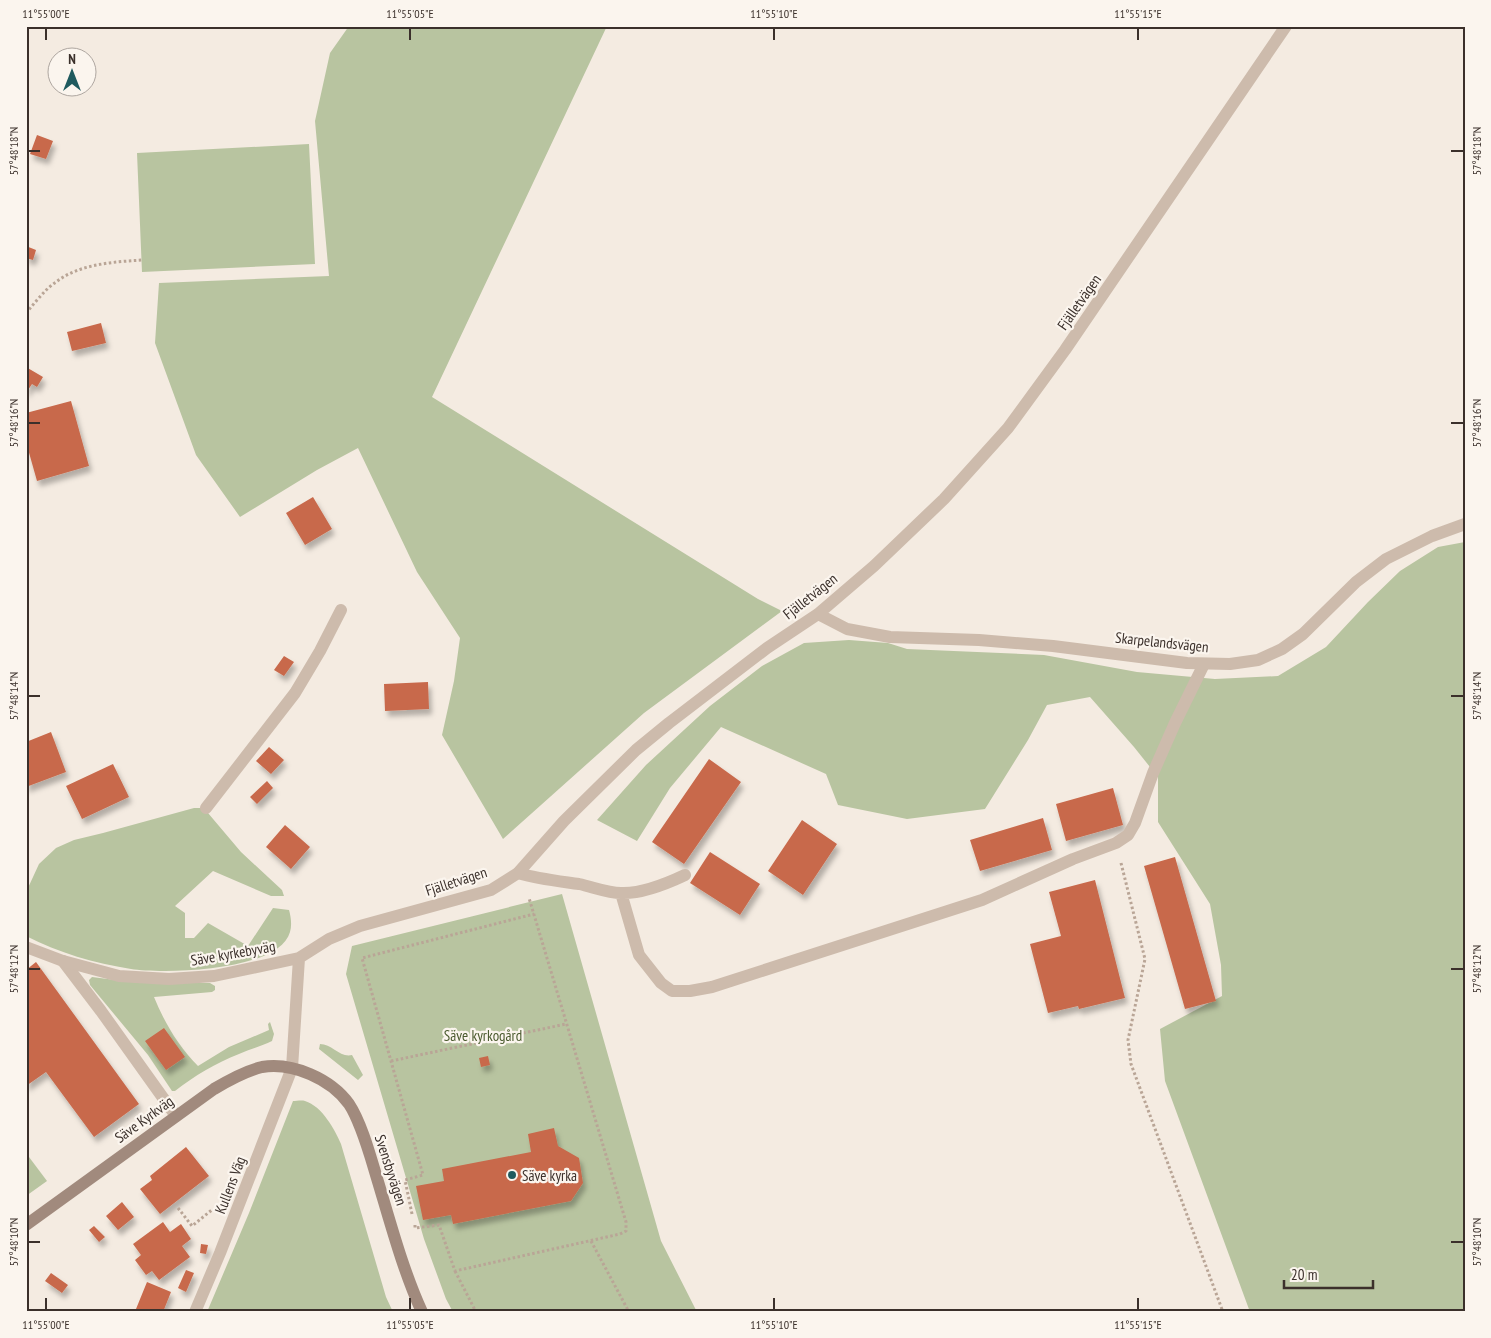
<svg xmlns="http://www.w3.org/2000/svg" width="1491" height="1338" viewBox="0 0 1491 1338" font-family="'PT Sans Narrow',sans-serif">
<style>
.green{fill:#b8c4a0}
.building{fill:#c8694b;filter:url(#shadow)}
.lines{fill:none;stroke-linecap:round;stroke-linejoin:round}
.path{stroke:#b9a596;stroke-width:3;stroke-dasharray:2.5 2.5;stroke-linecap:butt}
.lane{stroke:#cdbbac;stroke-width:12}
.street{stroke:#cdbbac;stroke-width:12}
.secondary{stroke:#a18a7d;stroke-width:12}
.ticks{fill:none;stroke:#3b302b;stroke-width:2}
.poi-dot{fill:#1f5a5e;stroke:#fbf5ee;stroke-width:2}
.labels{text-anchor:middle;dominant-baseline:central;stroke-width:4.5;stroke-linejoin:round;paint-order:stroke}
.street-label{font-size:15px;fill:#3b302b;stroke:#fbf5ee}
.park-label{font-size:15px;fill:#4a5a2e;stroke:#fbf5ee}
.poi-label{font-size:15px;fill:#3b302b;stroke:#fbf5ee;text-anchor:start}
.neatline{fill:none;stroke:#3b302b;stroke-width:2}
.ticks-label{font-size:12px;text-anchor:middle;fill:#3b302b}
</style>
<defs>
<filter id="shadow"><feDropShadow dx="3" dy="5.5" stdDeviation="2.5" flood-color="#0004"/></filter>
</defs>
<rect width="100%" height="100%" fill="#f4ebe1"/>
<path class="green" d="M349 26H607L432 397 758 599 782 611 644 713 503 839 442 735 454 681 460 638 417 572 358 448 317 470 240 517 196 455 155 343 159 283 329 276 315 121 330 53Z
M309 144 315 264 142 272 137 153Z
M1465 542V1312H1250L1165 1081 1160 1029 1222 996 1221 965 1210 904 1158 822V777L1134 747 1090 697 1047 705 1028 740 985 809 907 819 838 805 826 774 721 727 670 788 637 841 597 820 646 765 710 706 762 666 804 643 849 640 888 643 907 649 1044 655 1137 672 1215 679 1278 676 1326 647 1368 602 1400 571 1438 547Z
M194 808H200L208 813 241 852 282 890 284 896H271L213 871 175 906 185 913V938H194L208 923 248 946 273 908 289 910C291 917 292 925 290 932 279 972 163 974 131 969 94 963 59 953 26 936L27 890 39 864 56 848 74 840 103 833Z
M562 894 661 1241 697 1312H453L446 1299 424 1239 346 974 352 946Z
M92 977 131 982 210 983 215 986V990L212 992 154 997C164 1022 179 1047 198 1066L229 1047 269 1030 268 1024 270 1022 274 1034 272 1041C262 1046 250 1049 239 1054 216 1063 194 1076 175 1091H172L148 1055 90 985 89 980Z
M320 1044C332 1044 340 1058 352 1055L363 1075 358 1080 319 1049Z
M293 1101C296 1101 302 1100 305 1101 322 1106 335 1130 341 1144L386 1297 393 1312H207L249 1213Z
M26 1153 47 1181 26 1196Z"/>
<path class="building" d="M37 135 53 141 46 159 30 154Z
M26 246 36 250 33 260 26 258Z
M101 323 106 343 72 351 67 332Z
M26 367 43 377 37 387 32 384 26 393Z
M71 401 89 466 37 481 26 442V413Z
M313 497 332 529 305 545 286 513Z
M284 656 294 662 284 676 274 670Z
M428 682 429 709 385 711 384 684Z
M51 732 66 772 26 787V742Z
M269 747 284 760 271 774 256 761Z
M709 759 741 782 684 864 652 842Z
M113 764 129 797 82 819 66 786Z
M267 781 273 788 257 804 250 797Z
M1113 788 1123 825 1066 841 1056 804Z
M1043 818 1052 850 980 871 970 840Z
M802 820 837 844 803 895 768 871Z
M285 825 310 847 291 869 266 847Z
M710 852 760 884 740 915 690 883Z
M1175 857 1216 1001 1185 1009 1144 866Z
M1095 880 1125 998 1079 1009 1078 1006 1048 1013 1030 944 1061 936 1049 892Z
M36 962 139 1104 94 1137 46 1072 26 1086V970Z
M164 1028 185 1057 166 1070 145 1041Z
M488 1056 490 1065 481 1067 479 1058Z
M554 1128 558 1146 579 1158 583 1183 571 1201 453 1224 451 1215 423 1220 416 1186 444 1181 442 1169 531 1152 528 1134Z
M186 1147 209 1176 160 1214 140 1189 152 1180 150 1176Z
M122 1202 134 1217 118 1230 106 1216Z
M163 1222 170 1232 181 1224 191 1239 182 1246 190 1257 159 1280 152 1271 146 1275 135 1260 141 1255 133 1244Z
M94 1226 105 1237 99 1242 89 1230Z
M201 1244 208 1245 206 1254 200 1253Z
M186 1270 194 1273 186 1292 178 1288Z
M51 1273 68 1285 62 1293 45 1281Z
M147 1282 171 1292 163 1312H143L136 1309Z"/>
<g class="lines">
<path class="path" d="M26 313C35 303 44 290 56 282 79 264 113 262 142 260
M1121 863 1145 959 1128 1040 1131 1064 1223 1312
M391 1061 566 1024
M178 1208 192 1226 213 1209
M412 1214 405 1180 423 1175 362 958 534 914
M415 1225V1228L439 1225 455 1271 620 1234 626 1231V1222L529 898
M591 1241 629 1312
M455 1271 476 1312"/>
<path class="lane" d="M206 808 295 693 320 651 341 610
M518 873C538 879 558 881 579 884 593 887 608 893 621 893 642 894 666 884 685 875
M621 893 639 955 661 983 672 991H690L712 987 982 900 1073 859 1116 843 1128 835 1135 823 1153 773 1175 723 1204 664
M63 961 101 1011 176 1116"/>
<path class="street" d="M818 614 847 629 890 637 979 640 1053 646 1187 663 1230 664 1258 660 1282 649 1303 634 1356 582 1386 559 1432 536 1465 524
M26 947 63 961 119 976 169 979 214 976 299 958
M195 1312 220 1253 292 1068 299 958 329 939 360 926 491 890 518 873 564 821 636 750 669 723 767 648 818 614 874 566 944 499 1008 428 1065 350 1286 26"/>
<path class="secondary" d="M26 1225 214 1089C229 1080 245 1071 262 1067 293 1062 331 1079 349 1104 361 1122 370 1155 376 1175 390 1221 402 1268 422 1312"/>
</g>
<path class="ticks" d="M46 28V40M410 28V40M774 28V40M1138 28V40M28 151H40M1451 151H1464M28 423H40M1451 423H1464M28 696H40M1451 696H1464M28 969H40M1451 969H1464M28 1242H40M1451 1242H1464M46 1298V1310M410 1298V1310M774 1298V1310M1138 1298V1310"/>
<circle class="poi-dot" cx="512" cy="1175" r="5"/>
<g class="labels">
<g class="street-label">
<text transform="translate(1079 302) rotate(-55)">Fjälletvägen</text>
<text transform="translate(810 596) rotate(-38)">Fjälletvägen</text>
<text transform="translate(1162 642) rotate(6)">Skarpelandsvägen</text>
<text transform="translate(456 881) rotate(-18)">Fjälletvägen</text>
<text transform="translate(233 953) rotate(-10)">Säve kyrkebyväg</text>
<text transform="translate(144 1119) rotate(-36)">Säve Kyrkväg</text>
<text transform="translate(391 1170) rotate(72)">Svensbyvägen</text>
<text transform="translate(230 1185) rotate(-69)">Kullens Väg</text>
</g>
<g class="park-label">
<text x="483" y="1035">Säve kyrkogård</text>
</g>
<g class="poi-label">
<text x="522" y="1175">Säve kyrka</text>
</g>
</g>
<rect width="1491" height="1338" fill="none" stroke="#fbf5ee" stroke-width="55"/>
<g transform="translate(72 72)"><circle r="24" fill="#fbf5ee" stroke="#aea6a0"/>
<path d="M0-4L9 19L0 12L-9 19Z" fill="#1f5a5e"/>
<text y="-8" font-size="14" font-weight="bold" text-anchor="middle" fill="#3b302b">N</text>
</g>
<path d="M1284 1280v8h89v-8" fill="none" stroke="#3b302b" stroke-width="2.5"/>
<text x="1291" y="1280" font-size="15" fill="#3b302b" stroke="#fbf5ee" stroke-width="4" paint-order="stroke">20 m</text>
<rect x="28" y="28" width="1436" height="1282" class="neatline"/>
<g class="ticks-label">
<text x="46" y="18">11°55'00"E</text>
<text x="410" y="18">11°55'05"E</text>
<text x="774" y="18">11°55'10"E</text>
<text x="1138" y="18">11°55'15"E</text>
<text transform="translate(14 151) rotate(-90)" y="4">57°48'18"N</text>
<text transform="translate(1477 151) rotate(-90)" y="4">57°48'18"N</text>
<text transform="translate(14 423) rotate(-90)" y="4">57°48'16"N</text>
<text transform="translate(1477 423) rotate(-90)" y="4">57°48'16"N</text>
<text transform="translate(14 696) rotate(-90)" y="4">57°48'14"N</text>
<text transform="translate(1477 696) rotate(-90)" y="4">57°48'14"N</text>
<text transform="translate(14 969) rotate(-90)" y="4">57°48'12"N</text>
<text transform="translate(1477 969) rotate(-90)" y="4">57°48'12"N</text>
<text transform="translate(14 1242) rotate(-90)" y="4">57°48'10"N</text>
<text transform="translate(1477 1242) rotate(-90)" y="4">57°48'10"N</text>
<text x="46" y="1329">11°55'00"E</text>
<text x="410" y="1329">11°55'05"E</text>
<text x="774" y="1329">11°55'10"E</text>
<text x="1138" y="1329">11°55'15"E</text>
</g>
</svg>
